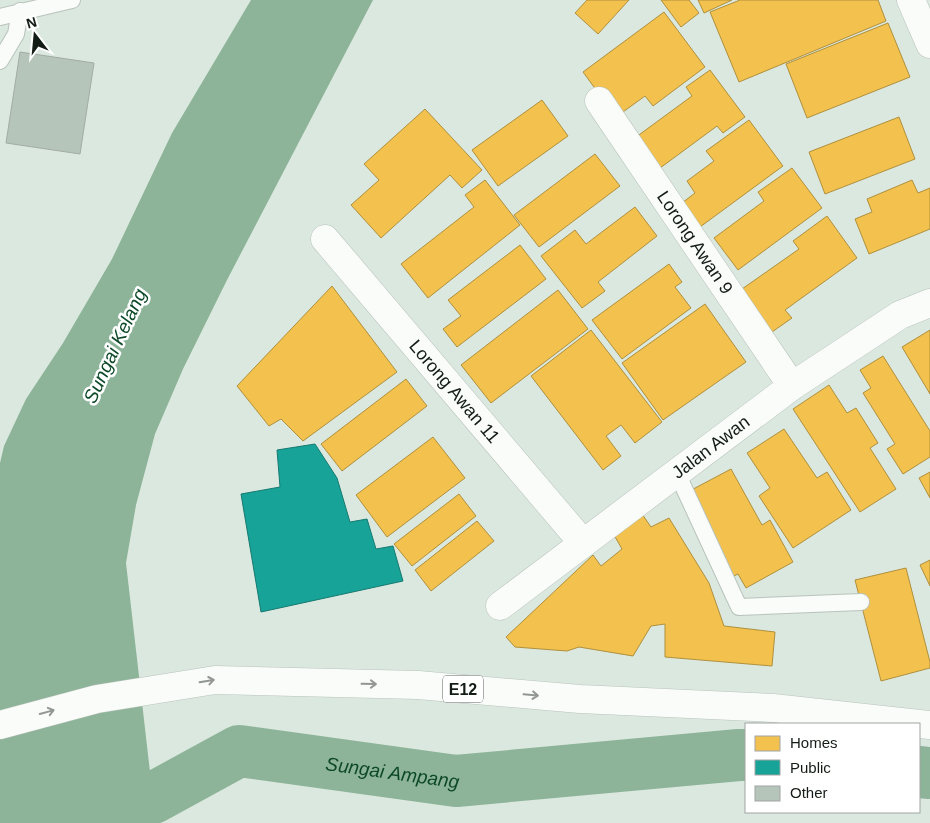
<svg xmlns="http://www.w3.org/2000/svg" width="930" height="823" viewBox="0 0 930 823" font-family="Helvetica,sans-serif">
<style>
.water{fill:#8db498}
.homes{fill:#f2c14e;stroke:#af903d}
.public{fill:#17a398;stroke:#167a71}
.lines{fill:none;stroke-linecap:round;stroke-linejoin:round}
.river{stroke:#8db498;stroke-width:52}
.building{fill:#b5c5ba;stroke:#a2aca4}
.lane-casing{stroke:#b8c3bb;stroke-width:18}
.street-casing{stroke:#b8c3bb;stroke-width:29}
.highway-casing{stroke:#b8c3bb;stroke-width:29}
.lane{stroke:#fafcfa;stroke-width:16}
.street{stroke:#fafcfa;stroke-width:28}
.highway{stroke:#fafcfa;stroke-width:28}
.oneway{stroke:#929793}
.labels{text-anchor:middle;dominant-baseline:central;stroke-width:5;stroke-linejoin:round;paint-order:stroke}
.shield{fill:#fff;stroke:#5a605c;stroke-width:1}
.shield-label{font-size:16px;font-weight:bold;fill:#141c16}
.street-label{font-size:18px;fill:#141c16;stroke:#fff}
.water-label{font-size:19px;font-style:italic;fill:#0d4927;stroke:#fff}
</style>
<rect width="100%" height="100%" fill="#dbe8df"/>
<path class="water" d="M251 0H373L227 280 183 369 155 434 136 505 126 563 153 798 135 823H0V463L4 446 26 399 63 343 112 259 172 133Z"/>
<path class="homes" d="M587 0H629L598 34 575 13Z
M661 0H689L699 13 681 27Z
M698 0H732L704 13Z
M740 0H878L886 21 739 82 710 12Z
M664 12 705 67 653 106 645 96 616 117 583 72Z
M888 23 910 77 807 118 786 64Z
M710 70 745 117 723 133 717 126 656 171 632 140 692 96 686 87Z
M542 100 568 136 498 186 472 150Z
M425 109 482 170 462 188 450 175 381 238 351 205 379 180 364 164Z
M899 117 915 159 825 194 809 152Z
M749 120 783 166 700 227 682 203 695 193 687 181 714 161 706 151Z
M595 154 620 186 539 247 514 215Z
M792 168 822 208 738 270 714 238 764 201 758 192Z
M485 180 520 225 428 298 401 264 474 207 465 195Z
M912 180 918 193 930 188V229L869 254 855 219 872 212 867 199Z
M635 207 657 236 598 282 605 291 582 308 541 256 575 230 586 244Z
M827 216 857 258 785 310 792 318 772 332 742 289 799 249 793 241Z
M520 245 546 279 457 347 443 329 461 316 448 300Z
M669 264 682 282 675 287 691 308 622 359 592 320Z
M332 286 397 372 303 441 281 419 269 426 237 386Z
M558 290 588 329 491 403 461 365Z
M705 304 746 362 663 420 622 363Z
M591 330 662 422 635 443 621 425 606 436 621 456 603 470 531 376Z
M930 330V394L902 347Z
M883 356 930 431V457L903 474 887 449 895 444 863 393 871 388 860 370Z
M406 379 427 406 342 471 321 444Z
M829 385 847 413 856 408 878 443 870 448 896 489 860 512 793 409Z
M784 429 817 478 827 472 851 510 793 548 759 496 770 488 747 453Z
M433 437 465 478 387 537 356 495Z
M731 469 762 525 770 520 793 562 746 588 738 574 726 580 680 496Z
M930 472V498L919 478Z
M459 494 476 516 412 566 394 544Z
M642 514 651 527 669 518 709 583 724 626 775 632 772 666 665 657V624L651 626 633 656 579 647 567 651 515 647 506 637 593 555 601 566 622 549 614 535Z
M477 521 494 541 431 591 415 570Z
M930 560V586L920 565Z
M906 568 930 662V668L881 681 855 580Z"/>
<path class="public" d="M315 444 337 478 350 522 367 519 376 549 393 546 403 581 261 612 241 494 280 487 277 450Z"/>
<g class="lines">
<g class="river">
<path d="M919 772 930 773"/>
<path id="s1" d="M53 823 153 798 239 751 456 781 739 755H746"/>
</g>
</g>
<path class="building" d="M20 52 94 63 80 154 6 143Z"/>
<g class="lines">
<g class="lane-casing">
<path id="lane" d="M0 17 72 0
M0 61 16 34 20 11
M677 473 739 607 861 602"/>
</g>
<g class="street-casing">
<g id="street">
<path d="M911 0 930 44"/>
<path id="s2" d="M599 101 792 386"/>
<path id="s3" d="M325 239 583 543"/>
<path id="s4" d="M500 606 792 386 900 315 930 303"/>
</g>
</g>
<g class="highway-casing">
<path id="highway" d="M0 725 97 699 215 680 418 685 580 699 773 708 930 725"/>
</g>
<use href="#lane" class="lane"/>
<use href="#street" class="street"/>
<use href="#highway" class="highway"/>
</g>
<defs><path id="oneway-shaft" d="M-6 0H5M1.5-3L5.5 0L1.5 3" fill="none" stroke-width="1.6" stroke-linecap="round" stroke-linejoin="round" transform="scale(1.25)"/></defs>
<g class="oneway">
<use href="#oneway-shaft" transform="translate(207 681) rotate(-9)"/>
<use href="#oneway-shaft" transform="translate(369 684) rotate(1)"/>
<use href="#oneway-shaft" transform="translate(531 695) rotate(5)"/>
<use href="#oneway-shaft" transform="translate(47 712) rotate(-15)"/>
</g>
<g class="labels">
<rect class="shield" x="443" y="675.5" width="40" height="27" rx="4"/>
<g class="shield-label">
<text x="463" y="689">E12</text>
</g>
<g class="street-label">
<text stroke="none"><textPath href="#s2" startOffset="171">Lorong Awan 9</textPath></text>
<text stroke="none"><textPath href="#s3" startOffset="200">Lorong Awan 11</textPath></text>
<text stroke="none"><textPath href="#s4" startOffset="264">Jalan Awan</textPath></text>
</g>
<g class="water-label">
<text transform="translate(115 346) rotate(-65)">Sungai Kelang</text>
<text stroke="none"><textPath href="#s1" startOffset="356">Sungai Ampang</textPath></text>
</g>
</g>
<rect x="745" y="723" width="175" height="90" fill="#ffffff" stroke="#a1a4a2"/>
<rect x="755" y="736" width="25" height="15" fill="#f2c14e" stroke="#a1a4a2"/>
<text x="790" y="748" font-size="15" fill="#141c16">Homes</text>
<rect x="755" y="760" width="25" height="15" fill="#17a398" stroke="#a1a4a2"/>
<text x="790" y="773" font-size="15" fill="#141c16">Public</text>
<rect x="755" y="786" width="25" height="15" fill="#b5c5ba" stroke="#a1a4a2"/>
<text x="790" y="798" font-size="15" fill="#141c16">Other</text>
<g transform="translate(35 35) rotate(344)" stroke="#ffffff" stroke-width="4" paint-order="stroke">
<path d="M0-4L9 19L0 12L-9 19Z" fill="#141c16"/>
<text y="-8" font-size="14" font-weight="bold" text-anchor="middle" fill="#141c16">N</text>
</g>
</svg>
